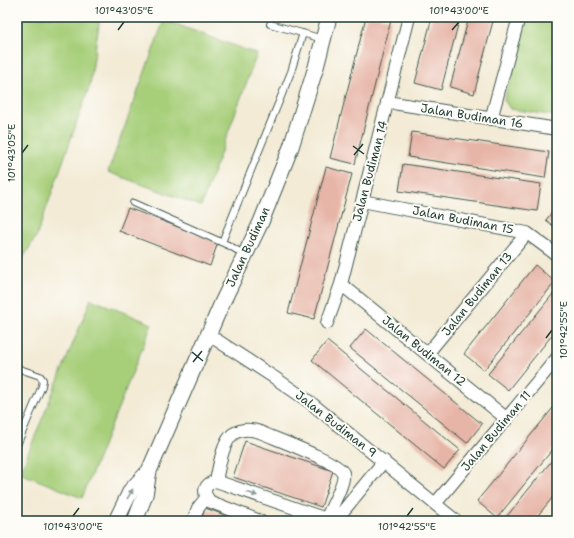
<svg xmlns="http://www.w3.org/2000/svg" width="574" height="538" viewBox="0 0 574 538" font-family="'Shantell Sans',sans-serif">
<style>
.green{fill:#a7cf7a;stroke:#638657}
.building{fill:#e7b5a7}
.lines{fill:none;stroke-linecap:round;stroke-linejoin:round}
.service-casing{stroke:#3f574c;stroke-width:8}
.minor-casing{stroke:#3f574c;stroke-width:14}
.tertiary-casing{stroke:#3f574c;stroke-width:17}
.service{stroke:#fff;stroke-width:6}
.minor{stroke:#fff;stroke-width:12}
.tertiary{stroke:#fff;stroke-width:15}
.oneway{fill:#8f9e9a}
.ticks{fill:none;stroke:#1f3d34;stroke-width:1.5}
.labels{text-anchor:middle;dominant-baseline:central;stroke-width:4;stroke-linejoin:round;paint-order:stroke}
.street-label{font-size:12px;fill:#1f3d34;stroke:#fdfcf7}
.neatline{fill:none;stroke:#1f3d34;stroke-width:1.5}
.ticks-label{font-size:10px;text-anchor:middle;fill:#1f3d34}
</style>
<rect width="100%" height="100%" fill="#fdfcf7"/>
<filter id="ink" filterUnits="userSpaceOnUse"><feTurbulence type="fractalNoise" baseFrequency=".025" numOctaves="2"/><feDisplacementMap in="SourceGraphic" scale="8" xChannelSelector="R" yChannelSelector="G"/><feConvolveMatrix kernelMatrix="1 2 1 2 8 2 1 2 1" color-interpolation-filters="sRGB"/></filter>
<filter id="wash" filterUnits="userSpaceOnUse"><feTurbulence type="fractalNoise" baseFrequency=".012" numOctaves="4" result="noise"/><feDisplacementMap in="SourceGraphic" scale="16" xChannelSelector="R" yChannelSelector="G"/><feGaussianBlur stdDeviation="0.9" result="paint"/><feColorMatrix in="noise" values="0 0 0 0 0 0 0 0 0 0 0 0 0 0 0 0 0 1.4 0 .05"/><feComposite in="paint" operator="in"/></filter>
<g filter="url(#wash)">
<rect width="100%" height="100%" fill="#f3ebd6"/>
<path class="green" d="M17 17H100L90 85 37 235 17 268Z
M526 17H557V116L510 109 504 100Z
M164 20 257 54 201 206 108 172Z
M91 299 152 324 82 498 20 473Z"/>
<g id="blocks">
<path class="building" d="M366 17H379L391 20 355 164 330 158Z
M432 17H460L441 90 415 83Z
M469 17H494L474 94 450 87Z
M412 132 549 152 545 178 408 157Z
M403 164 541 184 537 211 399 191Z
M326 167 352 174 314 319 288 313Z
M557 206V229L546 220Z
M128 208 218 242 210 266 119 231Z
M535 265 555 282 484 370 464 354Z
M557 289V329L508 390 488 374Z
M366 329 482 424 467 443 350 348Z
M327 341 460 450 444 469 312 360Z
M557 403V444L497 518 477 501Z
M245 441 333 471 321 507 233 477Z
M557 454V492L535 519 534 521H503Z
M205 508 241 521H201Z"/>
</g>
</g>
<g filter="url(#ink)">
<use href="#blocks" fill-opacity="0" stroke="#3f574c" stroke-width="1"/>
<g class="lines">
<g class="service-casing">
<path id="service" d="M270 24 323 39
M133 203 230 246 245 255
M222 242 291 72 303 33
M17 368 40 376 43 380 42 386 17 445"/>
</g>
<g class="minor-casing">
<path id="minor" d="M387 102 557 129
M491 119 519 17
M362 201 527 233 557 255
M341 284 507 419
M327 323 341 284 409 17
M209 335 275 378 311 403 456 521
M427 354 527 233
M216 481C219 468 222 443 233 434 237 431 245 429 250 430 253 430 257 431 260 432 273 438 339 462 343 473 346 481 330 510 326 519
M435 504 557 358
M193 521 198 508 206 498
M260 521 211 502C202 494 203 484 216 481L332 521
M335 521 384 461"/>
</g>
<g class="tertiary-casing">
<path id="tertiary" d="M116 521 131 490 149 471
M135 521 145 495 149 471 222 303 261 222 291 147 316 67 329 17"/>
</g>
<use href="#service" class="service"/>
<use href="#minor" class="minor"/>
<use href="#tertiary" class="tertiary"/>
</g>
<defs><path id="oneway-solid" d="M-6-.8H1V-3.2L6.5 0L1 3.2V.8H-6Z"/></defs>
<g class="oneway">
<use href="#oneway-solid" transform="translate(130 494) rotate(-60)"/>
<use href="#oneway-solid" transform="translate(252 494) rotate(19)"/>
</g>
</g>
<path class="ticks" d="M118 30 124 22M452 30 459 22M353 146 364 154M22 153 28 145M354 155 363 144M546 338 552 330M192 352 203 361M193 362 202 351M73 516 79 508M407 516 413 508"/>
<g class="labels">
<g class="street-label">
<text transform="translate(472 116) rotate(9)">Jalan Budiman 16</text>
<text transform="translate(370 171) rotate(-75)">Jalan Budiman 14</text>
<text transform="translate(463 220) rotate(11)">Jalan Budiman 15</text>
<text transform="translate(248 247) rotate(-65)">Jalan Budiman</text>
<text transform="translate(477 294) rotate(-51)">Jalan Budiman 13</text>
<text transform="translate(424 351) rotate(39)">Jalan Budiman 12</text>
<text transform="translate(336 424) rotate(38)">Jalan Budiman 9</text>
<text transform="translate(496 431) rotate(-50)">Jalan Budiman 11</text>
</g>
</g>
<rect width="574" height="538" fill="none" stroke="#fdfcf7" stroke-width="44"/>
<rect x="22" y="22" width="530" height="494" class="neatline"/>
<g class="ticks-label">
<text x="124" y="14">101°43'05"E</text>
<text x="459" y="14">101°43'00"E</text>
<text transform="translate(11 153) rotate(-90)" y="4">101°43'05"E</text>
<text transform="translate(563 330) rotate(-90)" y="4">101°42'55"E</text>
<text x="73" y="530">101°43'00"E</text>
<text x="407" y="530">101°42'55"E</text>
</g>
</svg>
